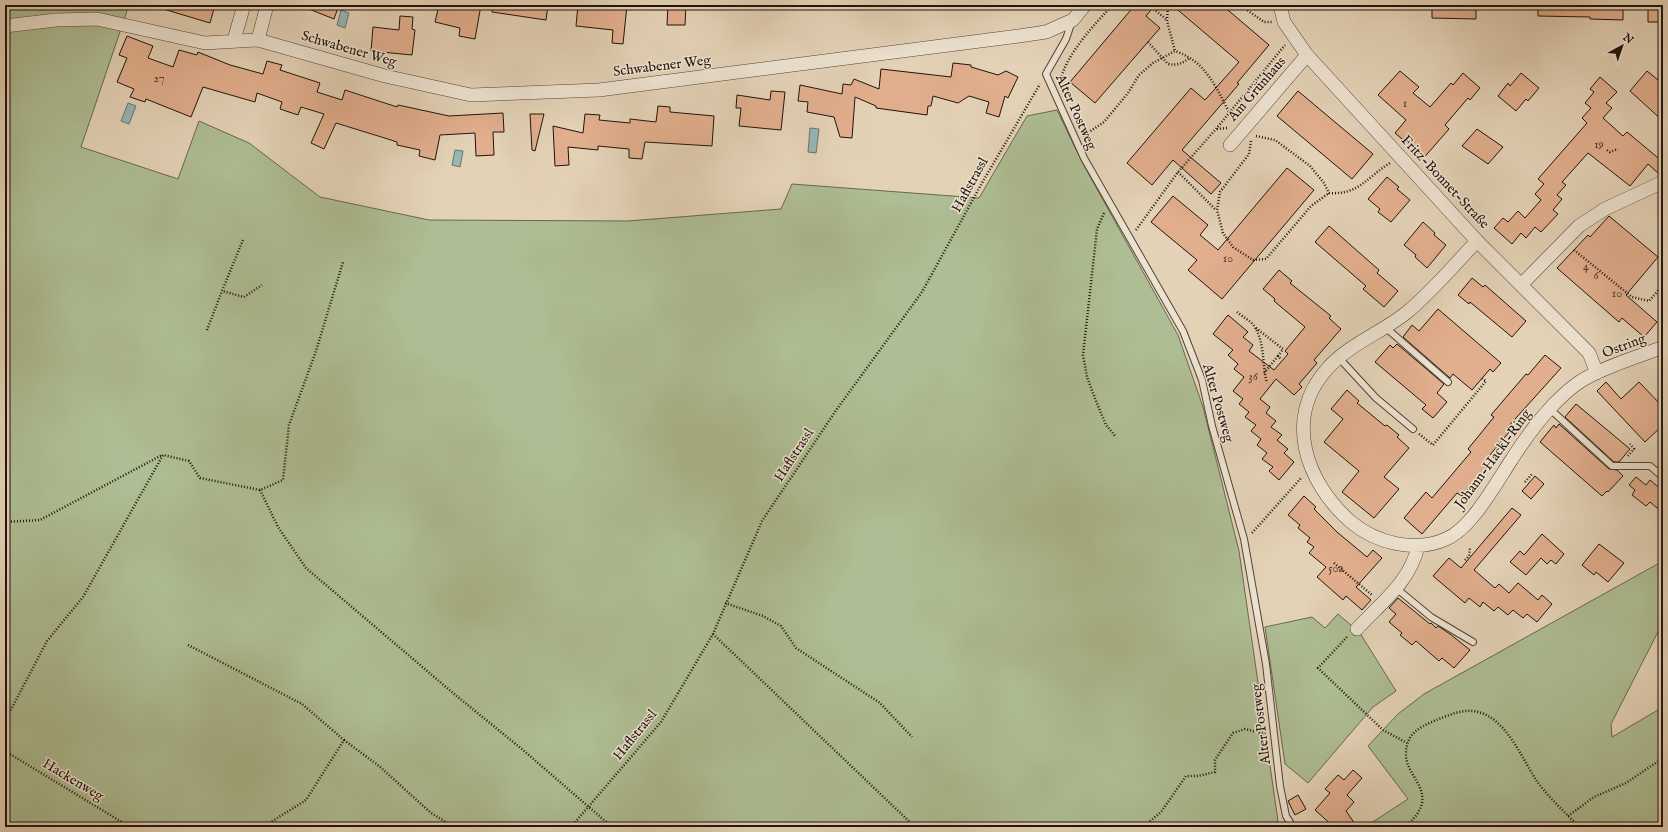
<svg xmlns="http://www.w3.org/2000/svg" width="1668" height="832" viewBox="0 0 1668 832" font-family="'IM FELL English',serif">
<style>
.green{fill:#aebd93;stroke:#676850}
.water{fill:#97b6b5;stroke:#677571}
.building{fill:#e2af8e;stroke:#20130c}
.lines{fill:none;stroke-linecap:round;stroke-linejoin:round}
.service-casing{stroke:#514337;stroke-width:8}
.minor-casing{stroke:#514337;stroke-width:14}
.path{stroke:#20130c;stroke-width:2.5;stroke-dasharray:1 2;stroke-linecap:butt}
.service{stroke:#ede2d0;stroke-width:6}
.minor{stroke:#ede2d0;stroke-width:13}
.labels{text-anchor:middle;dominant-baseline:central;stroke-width:3;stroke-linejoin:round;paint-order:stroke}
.number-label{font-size:12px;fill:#503a2c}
.street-label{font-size:14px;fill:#20130c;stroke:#ede2d0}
</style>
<rect width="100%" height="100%" fill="#e4d2b7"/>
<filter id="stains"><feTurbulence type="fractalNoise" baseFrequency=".005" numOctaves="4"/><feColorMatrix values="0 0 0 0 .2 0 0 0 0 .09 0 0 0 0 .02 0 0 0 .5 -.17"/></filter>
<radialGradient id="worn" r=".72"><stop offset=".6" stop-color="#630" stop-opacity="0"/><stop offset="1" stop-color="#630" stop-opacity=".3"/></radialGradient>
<path class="green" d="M5 5H129L81 147 178 179 199 121 249 143 320 197 429 220 628 221 781 209 792 184 979 198 1027 116 1057 110 1082 162 1178 335 1203 407 1239 551 1278 821 1267 827H5Z
M1663 561V622L1611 724 1612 737 1663 707V827H1365L1408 799 1368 746 1398 714 1424 694Z
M1338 614 1360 633 1396 691 1373 707 1308 783 1285 764 1265 627 1312 617 1325 628Z"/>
<path class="water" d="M341 10 349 13 345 28 337 25Z
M128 103 136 106 129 124 121 121Z
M810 128 819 129 816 153 808 152Z
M455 150 463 151 460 167 452 165Z"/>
<path class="building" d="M160 5H215L210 23 160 8Z
M299 5H339L334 19Z
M439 5H481L475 39 459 36 460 28 435 22Z
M493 5H548L546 20 492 12Z
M578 5H627L623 44 612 43 613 30 576 26Z
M668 5H686L685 25H667Z
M1135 5H1155L1146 16 1160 28 1095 103 1070 82Z
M1172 5H1222L1269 45 1237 83 1239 84 1182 150 1221 183 1211 194 1173 160 1152 185 1127 163 1191 88 1205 100 1239 62Z
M1432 5H1476V19L1432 18Z
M1538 5H1623V20L1590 19V17L1538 16Z
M1648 5H1663V22H1648Z
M400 16 413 17 412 29 415 30 412 55 371 51 373 27 399 30Z
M127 36 153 46 148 58 173 67 179 50 197 55 198 52 230 65 263 74 267 61 282 65 280 70 320 83 317 92 342 100 345 90 397 107 398 105 449 116 503 113 504 132H493L494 155 476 156 475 133 440 135 435 160 419 156 420 150 397 145V142L391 140 336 123 324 149 311 143 324 114 301 107 298 115 280 109 282 102 257 93 255 102 203 87 191 117 146 99 145 102 130 97 134 89 117 82 127 58 119 55Z
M953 63 971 65V67L998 75 1006 71 1018 77 1008 98 1005 96 999 117 986 113 989 102 969 96 958 103 933 96 931 106H928L927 115 876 108V106L855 97 852 138 840 137 834 117 807 112 808 102 798 101 800 85 842 94 843 84 851 85 854 79 879 89 881 69 951 77Z
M1400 71 1419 87 1413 93 1430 107 1451 83 1453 85 1463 73 1480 88 1470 100 1468 98 1445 125 1449 129 1421 161 1412 154 1415 150 1395 133 1406 120 1378 95Z
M1647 71 1663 84V121L1630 91Z
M1521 73 1539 88 1528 101 1526 99 1516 111 1498 96 1508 83 1510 86Z
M1600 77 1617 92 1606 103 1612 108 1603 118 1623 136 1627 132 1663 162V167L1658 173 1648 164 1630 186 1588 153 1562 182 1566 185 1557 195 1562 199 1553 210 1558 214 1541 232 1535 227 1526 238 1521 233 1512 244 1494 228 1503 218 1508 222 1518 211 1525 218 1541 200 1535 194 1544 184 1538 179 1587 123 1582 118 1591 108 1585 103 1594 92 1590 89Z
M771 91 785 92 781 130 739 126 741 108H736L737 95 770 100Z
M1298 91 1373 154 1352 179 1277 116Z
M658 106 670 107V112L714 116 712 146 645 142 642 159 629 158V149L598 146V150L568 147 569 165 555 166 553 126 583 133 585 114 600 115 599 120 630 123V119L656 122Z
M530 114H544L535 151 532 150Z
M1477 129 1503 147 1488 164 1462 146Z
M1287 168 1314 190 1222 299 1188 270 1197 260 1151 222 1173 196 1208 225 1200 235 1218 250Z
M1387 177 1399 187 1397 189 1410 200 1391 222 1378 212 1380 209 1368 199Z
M1609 216 1658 257 1626 295 1657 322 1644 337 1622 318 1619 322 1557 268 1588 235 1590 237Z
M1423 222 1435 233 1434 235 1446 245 1427 268 1415 257 1416 255 1404 245Z
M1329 226 1379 270 1377 273 1398 291 1384 307 1363 289 1366 286 1315 242Z
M1279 270 1292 281 1290 283 1331 316 1329 318 1341 329 1314 360 1317 363 1299 384 1302 387 1294 395 1276 379 1260 399 1270 407 1266 413 1276 421 1271 427 1282 435 1277 440 1288 449 1284 453 1294 462 1279 480 1269 471 1273 467 1262 459 1267 453 1257 445 1261 439 1251 431 1256 425 1245 417 1249 412 1239 404 1243 399 1233 391 1244 377 1234 369 1238 364 1228 355 1233 350 1213 334 1228 315 1248 332 1243 337 1253 345 1249 351 1274 370 1288 354 1285 351 1305 327 1274 301 1275 299 1263 289Z
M1472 278 1483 287 1485 285 1526 321 1512 337 1470 302 1469 304 1458 295Z
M1438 309 1501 363 1493 372 1490 369 1472 390 1453 374 1450 378 1403 337 1412 325 1419 331Z
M1397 344 1444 384 1437 393 1447 402 1433 418 1422 409 1426 405 1375 362 1390 345 1393 348Z
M1545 355 1561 368 1507 428 1510 431 1484 462 1488 466 1462 496 1457 493 1422 534 1404 518 1426 492 1432 498 1471 452 1468 449 1494 417 1491 415 1526 374 1528 375Z
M1606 382 1621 399 1639 382 1663 407V425L1645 442 1597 391Z
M1347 390 1359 401 1357 403 1385 426 1387 425 1399 435 1397 437 1409 448 1384 477 1399 489 1374 518 1342 492 1359 471 1324 442 1343 419 1331 409Z
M1576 404 1630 449 1619 462H1614L1565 417Z
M1559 424 1609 469 1617 470 1623 476 1608 492 1607 491 1602 496 1540 442 1554 425 1556 428Z
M1535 476 1544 484 1531 499 1522 491Z
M1636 477 1646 485 1650 480 1663 491V513L1650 502 1646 506 1632 495 1635 490 1629 485Z
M1304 496 1316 507 1314 509 1337 532 1367 557 1373 550 1382 558 1356 587 1371 600 1362 610 1346 596 1343 600 1317 577 1326 567 1309 553 1314 547 1307 542 1310 538 1298 528 1300 525 1288 515Z
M1512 508 1521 515 1474 570 1495 588 1499 584 1509 593 1518 583 1538 600 1542 595 1552 604 1537 622 1527 614 1523 618 1513 610 1508 615 1498 607 1494 611 1483 602 1480 607 1469 598 1465 603 1433 576 1449 558 1461 568Z
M1542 534 1564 554 1556 564 1551 560 1547 564 1541 558 1526 575 1510 562 1520 551 1524 555Z
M1599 544 1624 563 1608 582 1596 572 1594 575 1582 565Z
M1398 598 1430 624 1431 623 1436 628 1438 626 1450 634 1470 650 1454 668 1442 658 1439 661 1416 641 1412 645 1400 635 1402 633 1389 622 1396 614 1389 608Z
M1353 770 1362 778 1347 795 1354 802 1346 811 1357 827H1334L1315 810 1330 793 1325 789 1338 775 1344 780Z
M1298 795 1306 809 1295 815 1288 801Z"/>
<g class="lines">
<g class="service-casing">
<path id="service" d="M1072 21 1066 39 1046 74 1084 158 1183 331 1202 380 1212 426 1244 539 1266 664 1280 786 1286 816 1293 827
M1385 327 1448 382
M1339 358 1376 398 1413 429
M1550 409 1612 466H1650L1663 477
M1396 588 1431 617 1473 642"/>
</g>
<g class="minor-casing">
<path id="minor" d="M1280 5 1284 22 1307 55 1477 241 1589 353 1597 373
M5 26 56 20 97 19 205 43 258 40 385 76 471 95 599 90 1019 36 1046 32 1073 20 1085 5
M234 40 244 5
M258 40 267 5
M1230 145 1307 55
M1477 241C1454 265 1432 292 1406 313 1381 333 1349 344 1327 369 1283 418 1306 483 1351 522 1376 543 1415 553 1446 539 1472 528 1496 483 1512 459 1524 440 1538 421 1554 404 1562 396 1571 387 1581 381 1603 367 1638 357 1663 347
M1521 285 1579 226 1605 209 1663 182
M1357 629C1380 604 1411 581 1418 546"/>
</g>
<path class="path" d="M1149 5 1167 20
M1168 5 1167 21 1175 51
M1240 5 1264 22H1272
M1148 42 1168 64C1178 66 1182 63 1190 58
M1061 82C1062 59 1097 21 1113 5
M1217 129 1227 128
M1083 136 1104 122 1128 93 1139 75 1153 63 1175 51C1205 61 1215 85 1229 112
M1256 136 1275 140 1310 166 1324 183 1329 193C1359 195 1367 177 1390 163
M1251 141 1249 154 1220 192 1217 210 1223 233 1233 247 1253 260 1266 259 1311 206 1329 193
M1607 150 1610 152 1618 149
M1178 172 1216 210
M1104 213 1097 229 1083 355 1087 377 1096 401 1106 425 1116 437
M1136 230 1178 172 1216 129 1285 45
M243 240 222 291 244 297 262 285
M1574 250 1632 297 1649 301 1663 285
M1237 312C1243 317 1253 322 1256 329 1265 346 1262 366 1267 383
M1256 328 1283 349 1278 356 1281 359
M207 330 222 291
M1264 373 1278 356
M1419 434 1433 445 1486 381 1480 377
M1628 456 1634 449 1630 444
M1525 482 1533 473
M260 490 278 527 306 568 453 693 523 750 612 827
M5 522 40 520 162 455
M1252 533 1302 477
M1465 560 1469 556 1470 548
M1334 563 1372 595
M725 603 763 616 781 626 796 648 880 703 912 737
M713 634 915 827
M1347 637 1318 668 1383 730 1407 743
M188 645 302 704 344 740 306 800 263 827
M5 721 47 641 83 597 163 455 189 461 200 478 260 490 283 480 289 425 316 351 343 262
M344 740 379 766 431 813 454 827
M5 751 130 827
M1568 816 1594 797 1626 783 1663 758
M571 827 661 722 713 634 762 521 837 409 922 292 982 183 1040 84
M1143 827 1161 812 1186 776H1198L1215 772V760L1233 733 1245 729 1264 734
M1405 827C1410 822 1416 817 1419 811 1432 788 1404 774 1406 752 1407 734 1418 728 1434 721 1444 717 1455 712 1466 711 1502 708 1520 755 1536 780 1548 797 1565 812 1579 827"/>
<use href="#service" class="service"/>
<use href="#minor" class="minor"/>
</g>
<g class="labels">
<g class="number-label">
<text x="159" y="78">27</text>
<text x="1405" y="103">1</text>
<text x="1599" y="144">19</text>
<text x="1228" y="258">10</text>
<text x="1586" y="266">4</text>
<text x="1596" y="275">6</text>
<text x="1617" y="293">10</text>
<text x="1253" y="376">36</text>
<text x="1336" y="568">50a</text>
</g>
<g class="street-label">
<text transform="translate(349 49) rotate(16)">Schwabener Weg</text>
<text transform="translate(662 66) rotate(-7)">Schwabener Weg</text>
<text transform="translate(1257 89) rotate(-49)">Am Grünhaus</text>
<text transform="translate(1076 112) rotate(66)">Alter Postweg</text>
<text transform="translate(1445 182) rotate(47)">Fritz-Bonnet-Straße</text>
<text transform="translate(970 185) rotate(-61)">Haflstrassl</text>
<text transform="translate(1624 346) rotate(-21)">Ostring</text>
<text transform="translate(1218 403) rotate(74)">Alter Postweg</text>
<text transform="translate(794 455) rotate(-57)">Haflstrassl</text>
<text transform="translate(1493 459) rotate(-54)">Johann-Hackl-Ring</text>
<text transform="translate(1261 724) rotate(-97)">Alter Postweg</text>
<text transform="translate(635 735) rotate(-51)">Haflstrassl</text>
<text transform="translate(73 780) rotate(31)">Hackenweg</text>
</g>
</g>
<rect width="1668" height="832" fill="none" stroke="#e4d2b7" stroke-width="20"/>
<rect x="6" y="6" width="1656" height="820" fill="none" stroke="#20130c" stroke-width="2"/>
<rect x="10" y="10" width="1648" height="812" fill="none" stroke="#20130c"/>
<g transform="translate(1622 46) rotate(40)" stroke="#ede2d0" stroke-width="3" paint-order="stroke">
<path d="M0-3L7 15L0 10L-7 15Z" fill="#20130c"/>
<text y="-6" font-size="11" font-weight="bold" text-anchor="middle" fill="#20130c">N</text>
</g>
<rect width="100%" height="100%" filter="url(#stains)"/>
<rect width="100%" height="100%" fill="url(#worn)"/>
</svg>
